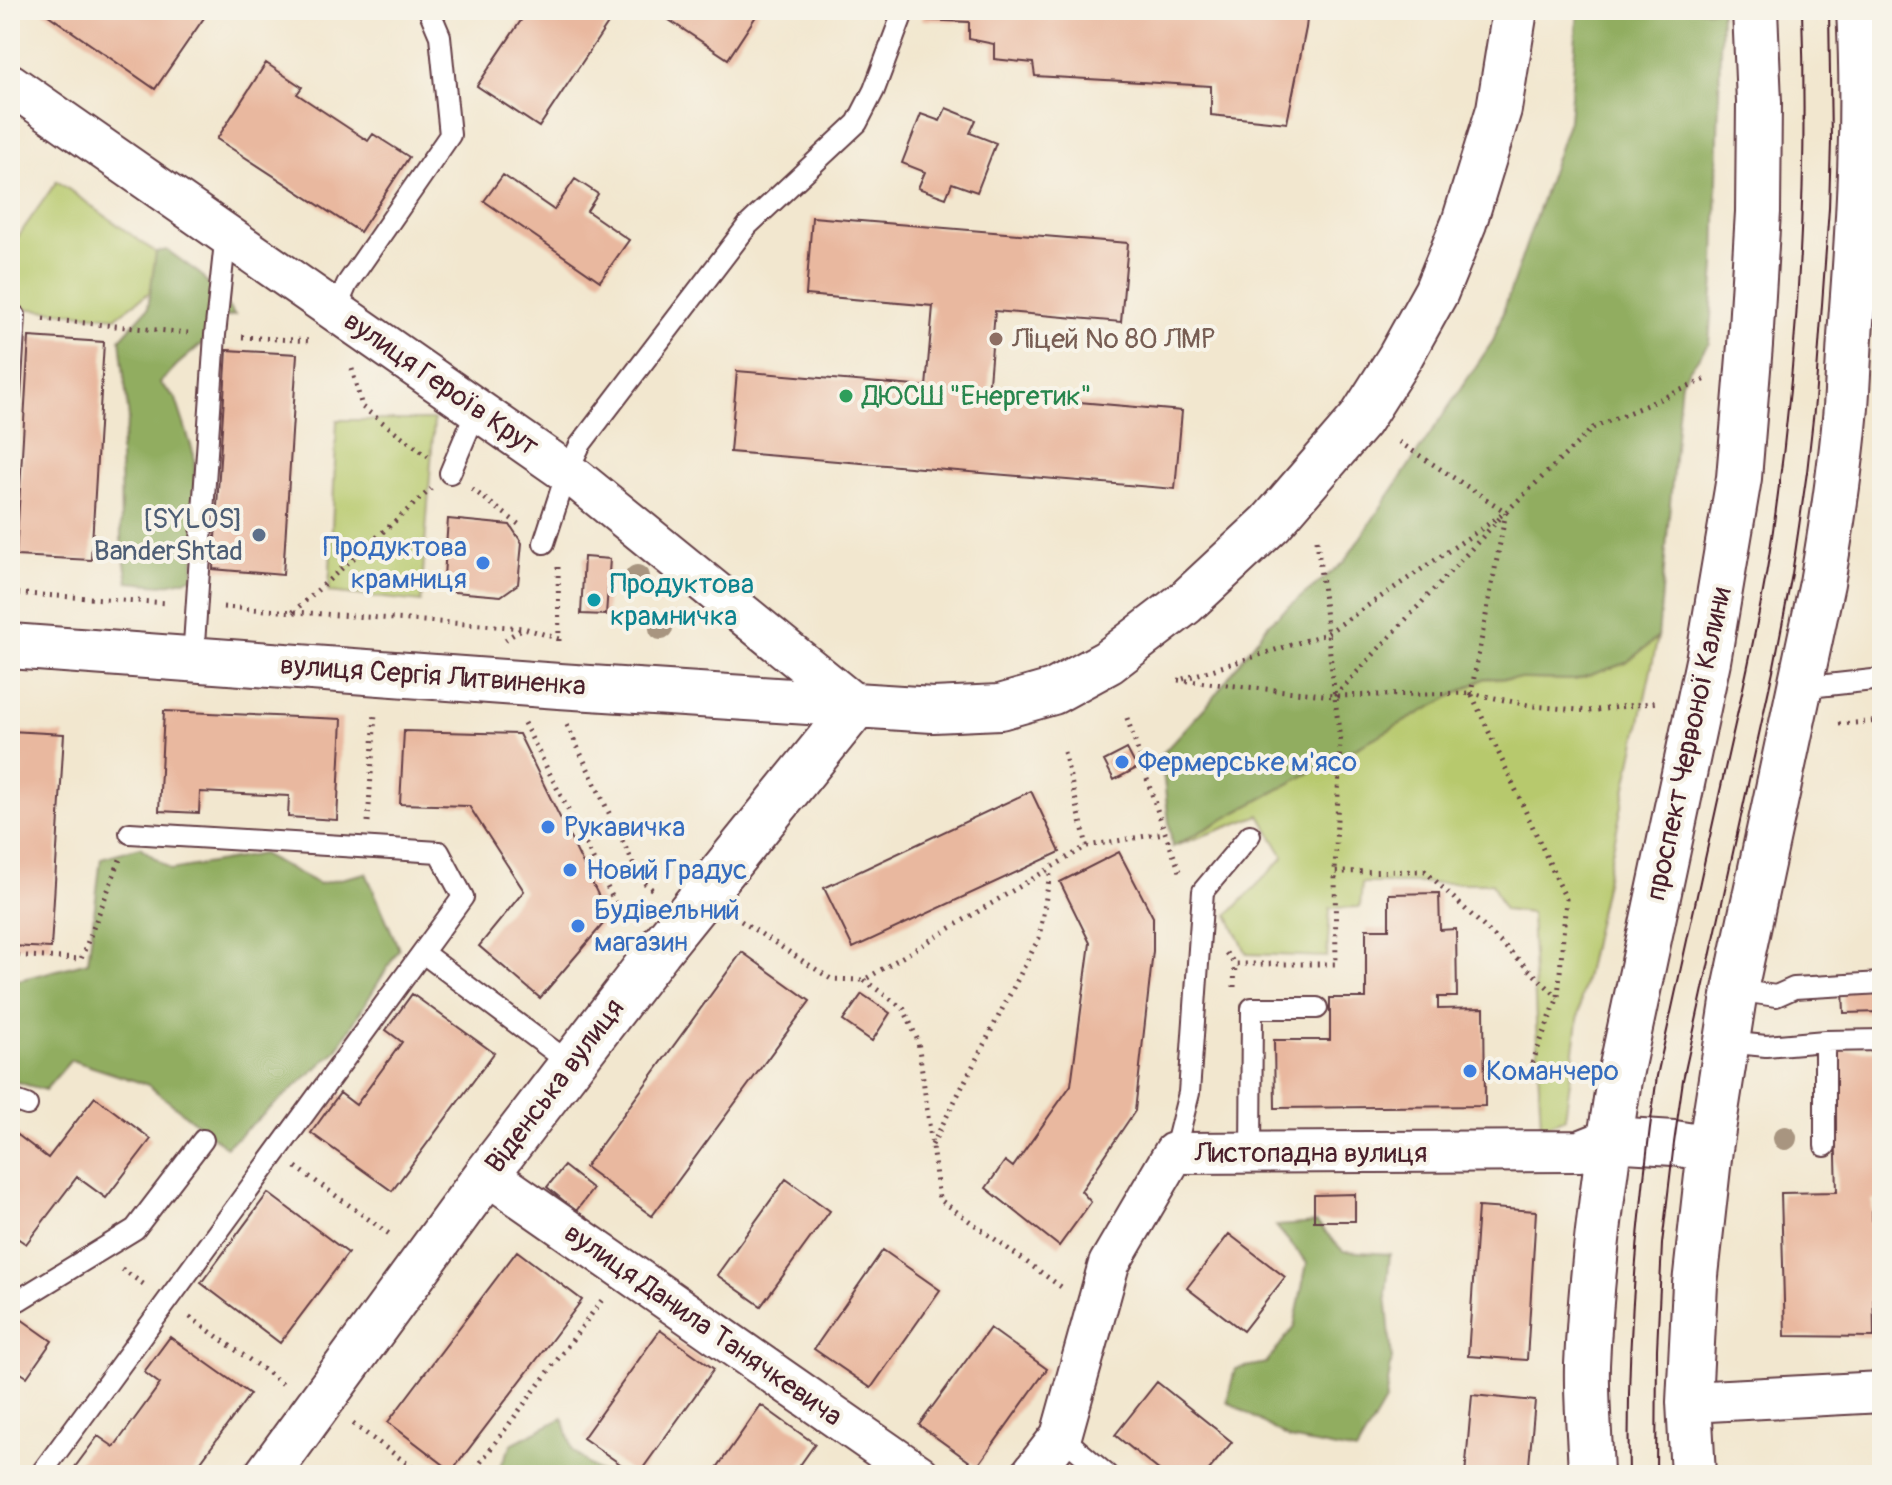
<svg xmlns="http://www.w3.org/2000/svg" width="1892" height="1485" viewBox="0 0 1892 1485" font-family="Pangolin,sans-serif">
<style>
.green{fill:#b7c96d;stroke:#80744c;stroke-width:2}
.forest{fill:#91ad60;stroke:#6e6646;stroke-width:2}
.building{fill:#e9b89f}
.lines{fill:none;stroke-linecap:round;stroke-linejoin:round}
.service-casing{stroke:#633d44;stroke-width:24}
.minor-casing{stroke:#633d44;stroke-width:44}
.tertiary-casing{stroke:#633d44;stroke-width:48}
.secondary-casing{stroke:#633d44;stroke-width:48}
.path{stroke:#633d44;stroke-width:5;stroke-dasharray:2 6;stroke-linecap:butt}
.service{stroke:#fff;stroke-width:20}
.minor{stroke:#fff;stroke-width:40}
.tertiary{stroke:#fff;stroke-width:44}
.secondary{stroke:#fff;stroke-width:44}
.tram{stroke:#4a1f2b;stroke-width:2}
.tree{fill:#a89580}
.education-dot{fill:#8d6e63;stroke:#f7f3e8;stroke-width:3}
.leisure-dot{fill:#2e9e5b;stroke:#f7f3e8;stroke-width:3}
.service-dot{fill:#5c6f8a;stroke:#f7f3e8;stroke-width:3}
.shop-dot{fill:#3f7fe0;stroke:#f7f3e8;stroke-width:3}
.culture-dot{fill:#0f9aa8;stroke:#f7f3e8;stroke-width:3}
.labels{text-anchor:middle;dominant-baseline:central;stroke-width:8;stroke-linejoin:round;paint-order:stroke}
.education-label{font-size:28px;fill:#785e54;stroke:#f7f3e8;text-anchor:start}
.street-label{font-size:28px;fill:#4a1f2b;stroke:#f7f3e8}
.leisure-label{font-size:28px;fill:#27864d;stroke:#f7f3e8;text-anchor:start}
.service-label{font-size:28px;fill:#4e5e75;stroke:#f7f3e8;text-anchor:end}
.shop-label{font-size:28px;fill:#366cbe;stroke:#f7f3e8;text-anchor:start}
.culture-label{font-size:28px;fill:#0d838f;stroke:#f7f3e8;text-anchor:start}
</style>
<rect width="100%" height="100%" fill="#f7f3e8"/>
<filter id="ink" filterUnits="userSpaceOnUse"><feTurbulence type="fractalNoise" baseFrequency=".0125" numOctaves="2"/><feDisplacementMap in="SourceGraphic" scale="16" xChannelSelector="R" yChannelSelector="G"/><feConvolveMatrix kernelMatrix="1 2 1 2 8 2 1 2 1" color-interpolation-filters="sRGB"/></filter>
<filter id="wash" filterUnits="userSpaceOnUse"><feTurbulence type="fractalNoise" baseFrequency=".006" numOctaves="4" result="noise"/><feDisplacementMap in="SourceGraphic" scale="32" xChannelSelector="R" yChannelSelector="G"/><feGaussianBlur stdDeviation="1.8" result="paint"/><feColorMatrix in="noise" values="0 0 0 0 0 0 0 0 0 0 0 0 0 0 0 0 0 1.4 0 .05"/><feComposite in="paint" operator="in"/></filter>
<g filter="url(#wash)">
<rect width="100%" height="100%" fill="#f2e7cf"/>
<path class="green" d="M57 181 180 270 116 317 10 307V248Z
M337 420H434L421 602 329 592Z
M1658 637 1581 998 1565 1118 1541 1128 1531 913 1504 910 1492 883H1362L1360 907 1330 908 1327 957 1247 954 1228 915 1284 857 1260 815 1172 847 1485 678 1575 680 1626 663Z"/>
<path class="forest" d="M1578 10H1721L1715 267 1709 343 1681 381 1658 637 1626 663 1575 680 1485 678 1172 847 1161 755 1209 703 1269 623 1344 562 1493 341 1569 120Z
M167 250 200 274 235 315 211 320 204 342 177 365 160 383 176 399 194 455 197 518 193 578 162 585 128 582 121 538 120 450 129 419 120 339 148 308 156 252Z
M140 847 171 870 262 854 319 884 366 873 399 949 336 1051 226 1147 148 1085 71 1060 45 1090 10 1080V980L15 981 88 962 101 858Z
M1317 1223 1343 1251 1390 1254 1386 1294 1392 1359 1385 1402 1356 1452 1290 1439 1227 1401 1235 1369 1266 1363 1294 1327 1307 1263 1276 1226Z
M563 1418 573 1451 593 1468 605 1475H492L496 1473 513 1443Z"/>
<g id="blocks">
<path class="building" d="M41 10H205L208 12 155 89Z
M528 10H617L539 127 477 86Z
M663 10H760L728 59 660 14Z
M924 10H1308L1306 28 1287 123 1211 115V86L1035 76 1033 63 994 59V44L969 39V22L922 20Z
M266 63 302 87 297 94 368 141 373 134 409 157 360 232 217 139Z
M946 108 976 120 970 133 996 143 977 192 952 183 946 198 918 188 925 172 902 163 921 114 940 121Z
M503 175 554 210 575 179 598 194 587 211 629 240 600 281 484 201Z
M812 217 1128 243 1121 322 995 311 988 394 1182 411 1175 489 730 452 737 371 926 387 933 306 806 295Z
M29 337 104 342 91 560 16 556Z
M227 350 297 354 283 575 213 569Z
M448 519 510 525 522 543 518 584 501 596 443 591Z
M584 557 610 559 606 615 581 614Z
M164 711 342 719 337 820 288 817 289 796 200 792 199 813 159 811Z
M10 731 64 734 51 948 10 946Z
M404 731 519 734 609 917 540 998 479 946 524 891 469 806 400 804Z
M1127 749 1137 768 1114 780 1104 761Z
M1031 791 1060 852 853 948 824 888Z
M1119 852 1153 917V951L1135 1111 1081 1191 1091 1202 1059 1246 986 1188 1005 1161 1013 1167 1071 1085 1090 943 1060 882Z
M1439 893 1440 930 1456 929 1457 997H1438V1009L1484 1008 1485 1106 1275 1108 1274 1040H1330V998H1366V929H1389V894Z
M742 952 810 1001 652 1216 585 1167Z
M1882 988V1012L1844 1013 1843 989Z
M412 994 494 1053 392 1191 311 1133 340 1093 356 1105 402 1042 386 1030Z
M862 994 890 1013 872 1041 843 1021Z
M1833 1051H1882V1200H1872L1874 1337 1785 1336 1781 1193 1837 1192Z
M95 1097 151 1139 106 1198 77 1177 26 1244 10 1233V1214L12 1212 10 1210V1129L48 1158Z
M564 1166 593 1189 576 1211 547 1187Z
M786 1179 830 1211 761 1306 717 1275Z
M268 1193 348 1253 280 1343 201 1283Z
M1355 1194V1221H1314V1195Z
M1478 1207 1536 1211 1527 1360 1468 1356Z
M1229 1234 1285 1277 1243 1331 1187 1288Z
M883 1250 940 1290 871 1388 814 1349Z
M517 1251 582 1300 452 1471 388 1422Z
M21 1319 52 1341 27 1377 10 1366V1336Z
M990 1328 1047 1369 977 1467 919 1425Z
M660 1330 714 1369 638 1475H636L583 1438Z
M170 1337 250 1394 191 1475H69L98 1436 114 1447 160 1384 144 1372Z
M1157 1382 1232 1442 1205 1475H1165L1115 1435Z
M1472 1395 1535 1401 1528 1475H1465Z
M761 1405 815 1444 793 1475H712Z
M1866 1468 1867 1475H1797L1796 1473Z"/>
</g>
</g>
<g filter="url(#ink)">
<use href="#blocks" fill-opacity="0" stroke="#633d44" stroke-width="2"/>
<g class="lines">
<g class="service-casing">
<path id="service" d="M336 309 347 284 450 135 440 36 429 10
M10 396 15 316
M450 473 477 409
M544 543 567 472 580 445 748 225 857 123 874 90 904 10
M193 659 215 335 226 233
M1800 688 1882 679
M423 953 571 1064
M1735 990 1776 996 1794 988 1882 983
M1825 1041V1146
M1726 1042 1766 1046 1825 1041 1882 1040
M10 1099 27 1105
M1174 1153 1189 1093 1203 891 1250 835
M1251 1154 1252 1008H1317
M10 1293 19 1300 135 1229 203 1140
M1061 1436 1107 1475
M40 1475 463 897 439 852 130 833"/>
</g>
<g class="minor-casing">
<path id="minor" d="M10 84 578 480 856 706
M487 1174 919 1475
M1689 1402 1882 1392
M1031 1475 1061 1436 1109 1264 1174 1153 1580 1151 1610 1139"/>
</g>
<g class="tertiary-casing">
<path id="tertiary" d="M10 646 559 686 933 710 1000 707 1053 692 1108 662 1185 603 1271 523 1360 420 1400 357 1436 292 1464 223 1499 109 1515 10
M267 1475 487 1174 659 950 856 706"/>
</g>
<g class="secondary-casing">
<path id="secondary" d="M1610 1139 1674 1143 1710 1149
M1591 1475C1590 1439 1586 1401 1587 1365 1591 1270 1604 1174 1619 1080L1708 661 1739 478 1750 345 1758 212 1759 102 1755 10
M1693 1475 1689 1402 1695 1284 1710 1149 1735 990 1822 583C1832 525 1841 466 1846 407 1848 379 1849 350 1851 322 1859 218 1865 114 1859 10"/>
</g>
<path class="path" d="M10 204 14 291
M43 319 188 333
M242 337 312 341
M352 369 362 407 428 456
M1399 442 1506 512 1471 693 1533 706 1589 711 1658 702
M472 489 521 526
M1317 540 1340 741 1335 872
M558 567 559 641
M10 593 169 603
M223 607 524 628 559 639
M293 612 431 489
M505 640 523 628
M1183 679 1326 634 1506 512 1593 428 1709 378
M1178 680 1334 696 1471 693 1566 899 1558 997 1531 1066
M1335 696 1500 518
M1127 718C1145 771 1160 824 1182 876
M524 723 628 928
M1839 724 1882 721
M567 725 641 880 655 892
M1064 752 1087 846
M368 822 375 713
M741 921 831 979 864 980 1087 846 1164 833
M1226 953 1235 964H1336L1335 872 1425 871 1558 997
M10 955 81 959 121 857
M864 980 904 1009 918 1041 939 1199 1064 1289
M1234 987 1235 964
M932 1145 1039 938 1051 868
M296 1167 392 1236
M122 1269 146 1286
M190 1317 286 1386
M353 1424 423 1475
M471 1475 602 1300"/>
<use href="#service" class="service"/>
<use href="#minor" class="minor"/>
<use href="#tertiary" class="tertiary"/>
<use href="#secondary" class="secondary"/>
<path class="tram" d="M1629 1475C1626 1342 1638 1208 1657 1076 1680 972 1703 868 1726 764 1741 697 1757 631 1768 563 1797 380 1808 195 1802 10
M1656 1475 1657 1349 1662 1244 1674 1143 1683 1080 1774 666 1792 574 1807 472 1815 401 1829 208 1831 141 1829 10"/>
</g>
<g class="tree">
<circle cx="637" cy="577" r="12"/>
<circle cx="661" cy="628" r="12"/>
<circle cx="1785" cy="1138" r="12"/>
</g>
</g>
<circle class="education-dot" cx="996" cy="339" r="8"/>
<circle class="leisure-dot" cx="846" cy="396" r="8"/>
<circle class="service-dot" cx="259" cy="535" r="8"/>
<g class="shop-dot">
<circle cx="483" cy="563" r="8"/>
<circle cx="1122" cy="762" r="8"/>
<circle cx="548" cy="827" r="8"/>
<circle cx="570" cy="870" r="8"/>
<circle cx="578" cy="926" r="8"/>
<circle cx="1470" cy="1071" r="8"/>
</g>
<circle class="culture-dot" cx="594" cy="600" r="8"/>
<g class="labels">
<g class="education-label">
<text x="1012" y="339">Ліцей № 80 ЛМР</text>
</g>
<g class="street-label">
<text transform="translate(441 384) rotate(35)">вулиця Героїв Крут</text>
<text transform="translate(433 676) rotate(4)">вулиця Сергія Литвиненка</text>
<text transform="translate(1689 744) rotate(-78)">проспект Червоної Калини</text>
<text transform="translate(555 1086) rotate(-53)">Віденська вулиця</text>
<text x="1311" y="1153">Листопадна вулиця</text>
<text transform="translate(703 1325) rotate(35)">вулиця Данила Танячкевича</text>
</g>
<g class="leisure-label">
<text x="862" y="396">ДЮСШ "Енергетик"</text>
</g>
<g class="service-label">
<text x="243" y="519">[SYLOS]<tspan x="243" dy="32">BanderShtad</tspan></text>
</g>
<g class="shop-label">
<text x="467" y="547" text-anchor="end">Продуктова<tspan x="467" dy="32">крамниця</tspan></text>
<text x="1138" y="762">Фермерське м'ясо</text>
<text x="564" y="827">Рукавичка</text>
<text x="586" y="870">Новий Градус</text>
<text x="594" y="910">Будівельний<tspan x="594" dy="32">магазин</tspan></text>
<text x="1486" y="1071">Команчеро</text>
</g>
<g class="culture-label">
<text x="610" y="584">Продуктова<tspan x="610" dy="32">крамничка</tspan></text>
</g>
</g>
<rect width="1892" height="1485" fill="none" stroke="#f7f3e8" stroke-width="40"/>
</svg>
